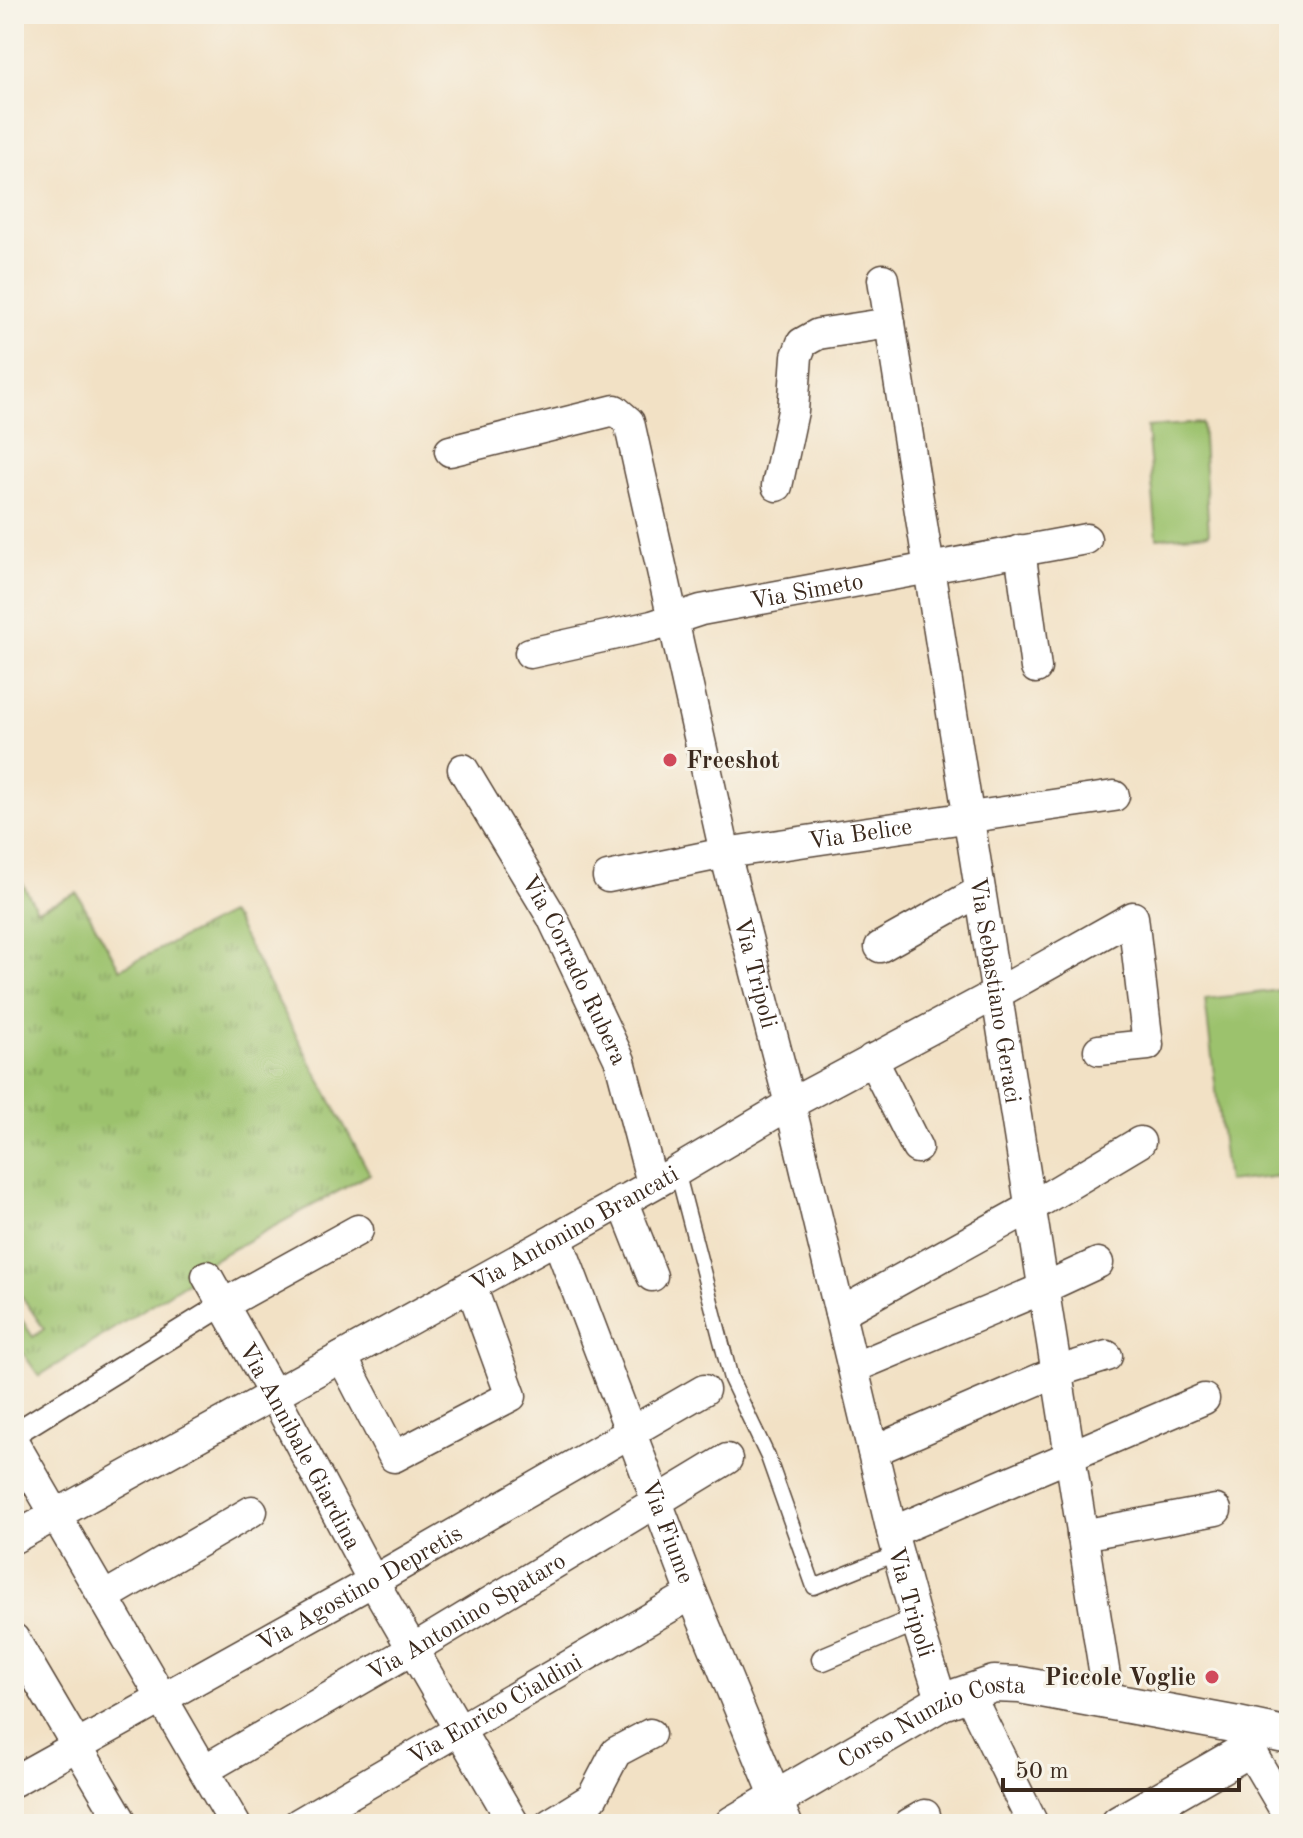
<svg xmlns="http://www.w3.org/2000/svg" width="1303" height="1838" font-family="'Old Standard TT',serif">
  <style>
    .grass { fill: url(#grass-tufts); stroke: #6c7646; stroke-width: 2 }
    .garden { fill: #9cc26d; stroke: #6c7646; stroke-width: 2 }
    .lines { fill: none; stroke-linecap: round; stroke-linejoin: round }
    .service-casing { stroke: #564537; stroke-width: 17 }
    .pedestrian-casing { stroke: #564537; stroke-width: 25 }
    .minor-casing { stroke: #564537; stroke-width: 33 }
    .tertiary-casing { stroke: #564537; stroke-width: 39 }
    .service { stroke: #fff; stroke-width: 14 }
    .pedestrian { stroke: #fff; stroke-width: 22 }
    .minor { stroke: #fff; stroke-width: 30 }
    .tertiary { stroke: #fff; stroke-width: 36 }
    .poi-dot { fill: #d1495b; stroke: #f7f3e8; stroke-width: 3 }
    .labels { text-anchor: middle; stroke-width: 6; stroke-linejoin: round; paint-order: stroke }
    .street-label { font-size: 24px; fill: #3b2a1e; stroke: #f7f3e8 }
    .poi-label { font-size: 24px; font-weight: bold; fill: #3b2a1e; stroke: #f7f3e8; text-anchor: start }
  </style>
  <defs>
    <pattern id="grass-tufts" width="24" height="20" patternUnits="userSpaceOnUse" patternTransform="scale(2)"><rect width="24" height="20" fill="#9cc26d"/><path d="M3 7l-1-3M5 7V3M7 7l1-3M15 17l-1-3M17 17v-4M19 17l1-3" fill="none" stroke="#809e59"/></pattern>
  </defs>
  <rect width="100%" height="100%" fill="#f7f3e8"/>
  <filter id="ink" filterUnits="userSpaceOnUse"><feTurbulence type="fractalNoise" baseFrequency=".0125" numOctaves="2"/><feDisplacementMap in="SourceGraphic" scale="16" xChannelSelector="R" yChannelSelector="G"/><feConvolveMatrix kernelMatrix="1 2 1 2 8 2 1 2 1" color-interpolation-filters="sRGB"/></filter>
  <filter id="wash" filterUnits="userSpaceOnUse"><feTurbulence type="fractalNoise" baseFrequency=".006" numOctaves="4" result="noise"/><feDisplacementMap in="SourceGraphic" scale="32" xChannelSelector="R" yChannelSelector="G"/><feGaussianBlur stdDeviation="1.8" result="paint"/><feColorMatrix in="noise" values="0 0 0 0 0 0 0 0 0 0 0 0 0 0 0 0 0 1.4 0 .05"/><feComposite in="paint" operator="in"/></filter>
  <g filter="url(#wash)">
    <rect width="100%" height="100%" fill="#f2e1c5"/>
    <path class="grass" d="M14,868L37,910L77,893L120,969L229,914L235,920L370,1174L187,1274L190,1280L39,1376L20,1349L14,1352V1320L20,1317L33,1337L44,1329L14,1285Z"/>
    <path class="garden" d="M1202,423L1209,534L1157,538L1147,427Z
      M1289,989V1175L1227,1182L1205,999Z"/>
  </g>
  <g filter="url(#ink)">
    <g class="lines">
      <defs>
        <path id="service" d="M677,1171L731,1379L768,1457L814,1587L898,1553"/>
        <path id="pedestrian" d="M14,1434L224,1304
          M823,1659L916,1620"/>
        <g id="minor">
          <path id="s1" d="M883,279L1109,1701"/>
          <path id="s2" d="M450,451L615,410L629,422L725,853L790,1104L892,1532L916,1620L942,1702"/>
          <path d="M777,486L793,411L797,356L802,343L818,334L890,323"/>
          <path d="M1020,550L1036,668"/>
          <path id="s3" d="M530,653L652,626L701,610L1086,539"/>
          <path id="s4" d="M463,769L552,917L620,1061L652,1183"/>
          <path id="s5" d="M608,877L725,853L1114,796"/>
          <path d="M880,947L980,891"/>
          <path d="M872,1059L917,1148"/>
          <path d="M622,1200L652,1276"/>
          <path id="s6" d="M557,1238L692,1594L787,1824"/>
          <path id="s7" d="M207,1276L274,1395L373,1581L514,1824"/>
          <path d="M224,1304L358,1230"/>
          <path d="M840,1313L1031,1207L1140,1142"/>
          <path d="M342,1357L394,1457L511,1396L471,1286"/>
          <path d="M853,1368L1044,1288L1098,1263"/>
          <path d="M14,1443L235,1824"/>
          <path d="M873,1451L1056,1372L1107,1356"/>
          <path d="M892,1532L1204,1399"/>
          <path d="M1082,1535L1216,1510"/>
          <path id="s8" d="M14,1538L557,1238L677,1171L790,1104L996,994L1133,917L1148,1045L1099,1050"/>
          <path d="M104,1597L252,1511"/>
          <path d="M14,1639L123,1824"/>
          <path d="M968,1692L1033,1824"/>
          <path d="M1249,1749L1289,1817"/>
          <path id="s9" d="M204,1770L413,1649L727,1459"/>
          <path id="s10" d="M14,1781L373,1581L704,1390"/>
          <path id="s11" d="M298,1824L692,1594"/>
          <path d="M550,1824L592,1798L616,1752L650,1734"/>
          <path d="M909,1824L925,1815"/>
        </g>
        <g id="tertiary">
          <path id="s12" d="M733,1824L942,1702L994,1684L1020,1685L1238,1725L1289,1736"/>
          <path d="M1119,1824L1249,1749L1255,1730"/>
        </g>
      </defs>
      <use href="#service" class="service-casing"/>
      <use href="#pedestrian" class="pedestrian-casing"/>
      <use href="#minor" class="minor-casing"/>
      <use href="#tertiary" class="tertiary-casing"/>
      <use href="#service" class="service"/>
      <use href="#pedestrian" class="pedestrian"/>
      <use href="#minor" class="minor"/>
      <use href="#tertiary" class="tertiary"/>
    </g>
  </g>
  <g class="poi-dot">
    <circle cx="670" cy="760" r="8"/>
    <circle cx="1212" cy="1677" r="8"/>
  </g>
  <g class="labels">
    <g class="street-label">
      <text dy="8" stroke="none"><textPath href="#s3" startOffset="284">Via Simeto</textPath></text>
      <text dy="8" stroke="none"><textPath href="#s5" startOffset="256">Via Belice</textPath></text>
      <text dy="8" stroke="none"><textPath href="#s4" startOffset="230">Via Corrado Rubera</textPath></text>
      <text dy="8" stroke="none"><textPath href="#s2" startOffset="754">Via Tripoli</textPath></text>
      <text dy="8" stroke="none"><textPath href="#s1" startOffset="720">Via Sebastiano Geraci</textPath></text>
      <text dy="8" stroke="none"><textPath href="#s8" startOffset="640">Via Antonino Brancati</textPath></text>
      <text dy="8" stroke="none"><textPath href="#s7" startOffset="194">Via Annibale Giardina</textPath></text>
      <text dy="8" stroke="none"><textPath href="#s6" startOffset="314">Via Fiume</textPath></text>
      <text dy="8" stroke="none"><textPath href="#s10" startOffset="396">Via Agostino Depretis</textPath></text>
      <text dy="8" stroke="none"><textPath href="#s2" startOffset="1402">Via Tripoli</textPath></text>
      <text dy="8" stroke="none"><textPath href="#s9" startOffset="304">Via Antonino Spataro</textPath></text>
      <text dy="8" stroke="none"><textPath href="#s11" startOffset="228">Via Enrico Cialdini</textPath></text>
      <text dy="8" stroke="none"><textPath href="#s12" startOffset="226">Corso Nunzio Costa</textPath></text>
    </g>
    <g class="poi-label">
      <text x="686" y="768">Freeshot</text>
      <text x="1196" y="1685" text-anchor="end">Piccole Voglie</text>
    </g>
  </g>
  <rect width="1303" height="1838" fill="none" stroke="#f7f3e8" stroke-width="48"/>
  <path d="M1003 1778v12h236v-12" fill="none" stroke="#3b2a1e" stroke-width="4"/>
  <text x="1015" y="1778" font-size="24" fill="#3b2a1e" stroke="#f7f3e8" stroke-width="6" paint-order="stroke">50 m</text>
</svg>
